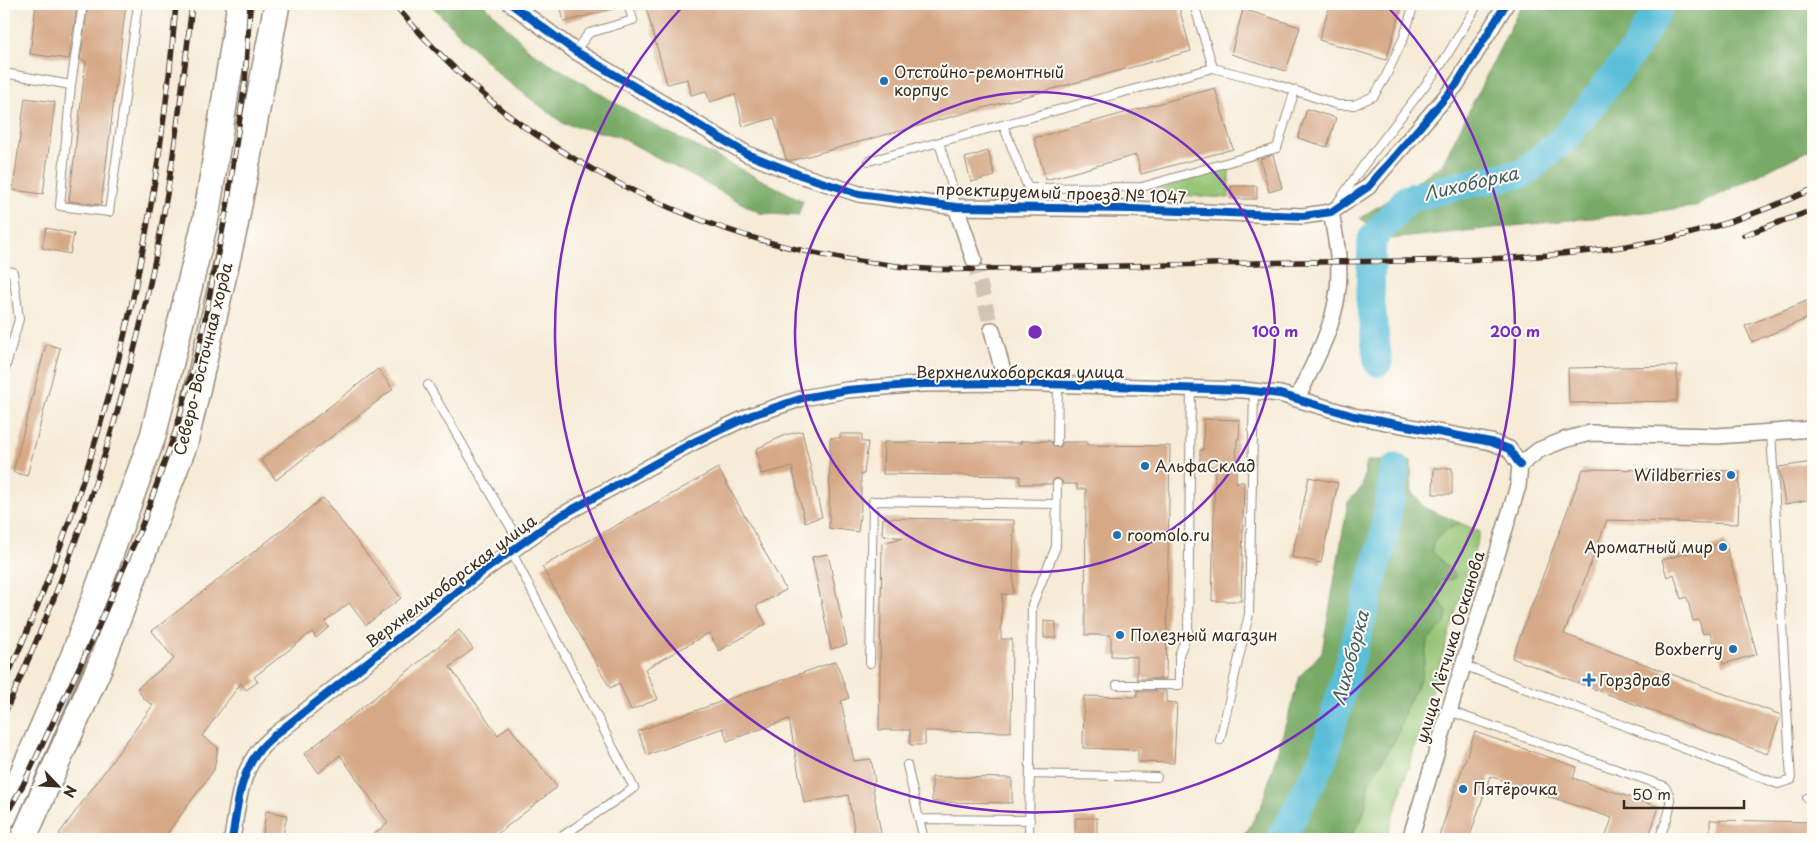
<svg xmlns="http://www.w3.org/2000/svg" width="1817" height="843" font-family="'Playpen Sans',sans-serif">
  <style>
    .green { fill: #95c574; stroke: #687849 }
    .forest { fill: #78aa66; stroke: #5a6a42 }
    .lines { fill: none; stroke-linecap: round; stroke-linejoin: round }
    .river { stroke: #5abed9; stroke-width: 29 }
    .building { fill: #d6a886 }
    .minor-tunnel { stroke: #d1c4b2; stroke-width: 15; stroke-dasharray: 15 8; stroke-linecap: butt }
    .service-casing { stroke: #988a7a; stroke-width: 10 }
    .minor-casing { stroke: #988a7a; stroke-width: 18 }
    .primary-casing { stroke: #988a7a; stroke-width: 28 }
    .service { stroke: #fff; stroke-width: 8 }
    .minor { stroke: #fff; stroke-width: 15 }
    .primary { stroke: #fff; stroke-width: 25 }
    .rail-casing { stroke: #3b2a1e; stroke-width: 5.5 }
    .rail { stroke: #fdfcf7; stroke-width: 4; stroke-dasharray: 11; stroke-linecap: butt }
    .cycleway-casing { stroke: #fdfcf7; stroke-width: 11 }
    .cycleway { stroke: #0057b8; stroke-width: 8 }
    .ring { fill: none; stroke: #7b2cbf; stroke-width: 2.5 }
    .poi-dot { fill: #1f6fb2; stroke: #fdfcf7; stroke-width: 2 }
    .labels { text-anchor: middle; stroke-width: 4; stroke-linejoin: round; paint-order: stroke }
    .poi-label { font-size: 16px; fill: #3b2a1e; stroke: #fdfcf7; text-anchor: start }
    .street-label { font-size: 16px; fill: #3b2a1e; stroke: #fdfcf7 }
    .water-label { font-size: 18px; font-style: italic; fill: #465e5f; stroke: #fdfcf7 }
    .centre { fill: #7b2cbf; stroke: #fdfcf7; stroke-width: 2.5 }
    .ring-label { font-size: 15px; text-anchor: middle; font-weight: bold; fill: #7b2cbf; stroke: #fdfcf7; stroke-width: 4; stroke-linejoin: round; paint-order: stroke }
  </style>
  <rect width="100%" height="100%" fill="#fdfcf7"/>
  <filter id="ink" filterUnits="userSpaceOnUse"><feTurbulence type="fractalNoise" baseFrequency=".02" numOctaves="2"/><feDisplacementMap in="SourceGraphic" scale="10" xChannelSelector="R" yChannelSelector="G"/><feConvolveMatrix kernelMatrix="1 2 1 2 8 2 1 2 1" color-interpolation-filters="sRGB"/></filter>
  <filter id="wash" filterUnits="userSpaceOnUse"><feTurbulence type="fractalNoise" baseFrequency=".0096" numOctaves="4" result="noise"/><feDisplacementMap in="SourceGraphic" scale="20" xChannelSelector="R" yChannelSelector="G"/><feGaussianBlur stdDeviation="1.12" result="paint"/><feColorMatrix in="noise" values="0 0 0 0 0 0 0 0 0 0 0 0 0 0 0 0 0 1.4 0 .05"/><feComposite in="paint" operator="in"/></filter>
  <g filter="url(#wash)">
    <rect width="100%" height="100%" fill="#f6ebd7"/>
    <path class="green" d="M1229,166V198L1149,193Z
      M1460,523L1480,532L1388,834L1385,839H1348L1361,821L1366,803L1368,784L1398,734L1406,707L1422,676L1427,641L1445,623L1447,611L1435,596L1441,580L1453,579L1455,575L1431,551C1434,535 1446,530 1460,523Z"/>
    <path class="forest" d="M430,4H484L530,51L642,119L803,201L798,216L760,213L618,136L564,124L502,77Z
      M1522,4H1813V148L1694,207L1390,239L1360,218L1442,165Z
      M1367,461H1411L1412,493L1425,508L1460,523C1446,530 1434,535 1431,550L1455,575L1453,579L1441,580L1435,596L1447,611L1445,623L1427,641L1422,676L1406,707L1398,734L1368,784L1366,803L1361,821L1348,839H1239L1249,828L1262,804L1300,676L1322,652L1348,502L1362,487Z"/>
    <g class="lines">
      <path class="river" d="M1378,362L1370,299L1372,239L1407,199L1461,185L1524,173L1566,137L1634,50L1661,4
        M1281,839L1323,759L1383,540L1395,468"/>
    </g>
    <g id="blocks">
      <path class="building" d="M36,4H77L69,59L30,54Z
        M88,4H126L101,205L69,201L86,61L80,60Z
        M560,4H615L616,8L564,22Z
        M645,4H1178L1191,51L790,161L786,159L774,118L743,127L735,94L710,102L706,91L691,95L688,79L667,84Z
        M1330,4H1403L1386,60L1319,40Z
        M1243,9L1300,27L1286,71L1231,54Z
        M1215,88L1233,149L1141,174L1136,155L1046,180L1034,138Z
        M25,98L55,102L43,194L13,190Z
        M1307,109L1336,118L1327,147L1298,138Z
        M988,151L995,176L971,182L965,158Z
        M1273,155L1282,188L1269,192L1260,159Z
        M1231,186H1257V199H1231Z
        M46,228L74,234L70,254L42,248Z
        M1809,300L1813,309V316L1752,342L1745,326Z
        M46,344L60,348L27,476L13,472Z
        M1677,366V401L1569,403L1568,368Z
        M378,369L393,389L276,480L261,460Z
        M1204,419L1240,420L1239,439H1237L1236,482H1244L1241,601H1212L1215,466L1200,465V450H1203Z
        M802,431L822,517L805,522L792,467L761,474L756,449L785,435Z
        M840,434H862V442H868L864,474H861V508L858,532L829,528L830,438H840Z
        M1021,441H1051L1052,445L1056,448L1060,447L1063,442H1087V445L1170,446L1166,679H1137V657L1111,656V635H1085L1086,489H1077V484H1063L1062,481L1058,478L1054,479L1051,484H1020V476L883,474L884,442L1021,443Z
        M1813,462V499L1785,504L1779,467Z
        M718,468L786,590L756,606L766,624L719,651L709,633L645,669L658,699L631,710L619,683L610,688L542,567Z
        M1434,468H1452V494H1433Z
        M1583,469L1740,471L1738,524L1607,520L1564,634L1781,715L1767,754L1512,658Z
        M1309,477L1338,483L1321,563L1292,557Z
        M323,498L401,598L366,625L349,603L325,622L329,627L316,638L312,632L254,677L258,682L246,690L241,683L202,736L218,747L214,770L163,839H66L59,834L153,705L144,699L137,688L174,659L152,631Z
        M883,518L1014,520L1013,594H1002L1001,639H1012L1011,732L925,731V745H910V730H879L882,543L903,538L882,535Z
        M1725,542L1757,654L1723,664L1718,645L1714,646L1710,632L1703,634L1699,620L1693,621L1687,597L1681,599L1674,574L1667,577L1662,560Z
        M828,554L847,645L831,649L812,557Z
        M1044,621L1056,622V638H1044Z
        M459,630L473,649L450,667L498,735L509,726L557,787L491,839H368L388,823L340,755L319,773L304,754Z
        M836,661L849,698L841,701L854,761L871,759L875,782L872,783L882,839H856L848,795L804,803L789,719L727,741L723,728L647,755L638,731Z
        M1137,691H1166V702L1177,703L1174,763L1138,762V750L1083,748L1084,696L1137,697Z
        M1475,732L1577,767L1573,778L1659,807L1648,839H1605L1612,818L1490,776L1469,839H1438Z
        M932,777L1012,778V803L932,802Z
        M266,811L287,815L282,839H262Z
        M1075,818H1097V839H1075Z
        M1710,820L1813,822V839H1710Z"/>
    </g>
  </g>
  <g filter="url(#ink)">
    <use href="#blocks" fill-opacity="0" stroke="#988a7a" stroke-width="1"/>
    <g class="lines">
      <path class="minor-tunnel" d="M974,260L992,330"/>
      <defs>
        <path id="service" d="M1194,4L1213,68
          M575,51L589,33L633,20L628,4
          M4,73L71,85L60,206L109,212L138,4
          M71,85L83,4
          M1003,125L1028,188L1142,187L1277,148L1295,90
          M939,142L952,186L956,207
          M869,161L1213,68L1272,83L1338,105H1354L1374,96L1385,78L1404,37L1414,4
          M1338,202L1363,166L1443,62L1478,4
          M4,270L13,272L19,319L4,373
          M428,385L521,545
          M1057,442L1058,384
          M511,551L634,788L558,839
          M870,663L873,501L1056,504
          M1463,665L1778,784L1791,780L1771,432
          M1117,685H1179V655L1188,632L1191,388
          M1449,711L1664,786C1678,802 1665,822 1659,839
          M1220,740L1249,614L1254,391
          M907,765L919,819L1030,820
          M1030,774L1157,777
          M1807,798H1813
          M919,819L924,839
          M1029,839L1032,605L1056,547L1057,484"/>
        <path id="minor" d="M511,4L575,51L747,154L800,175L859,194L956,207L1131,209L1303,216L1331,212L1368,187L1456,85L1506,4
          M956,207L974,260
          M992,330L1006,383
          M1297,399C1312,366 1332,332 1337,296C1342,268 1336,239 1331,212
          M1520,465L1539,450L1564,440L1590,433L1717,436L1813,429
          M232,839C237,810 239,776 258,752C262,746 269,740 275,735L478,575L557,518L694,442L752,415L803,398L847,390L922,384L1006,383L1244,390L1280,394L1354,416L1491,442L1509,449L1520,465
          M1410,839L1518,486L1520,465"/>
        <path id="primary" d="M4,816L74,655L153,436L206,218L240,4
          M23,839L100,666L185,443L235,226L277,4"/>
      </defs>
      <use href="#service" class="service-casing"/>
      <use href="#minor" class="minor-casing"/>
      <use href="#primary" class="primary-casing"/>
      <use href="#service" class="service"/>
      <use href="#minor" class="minor"/>
      <use href="#primary" class="primary"/>
      <defs>
        <path id="rail" d="M394,4C427,43 464,79 504,112C526,129 550,144 573,158C665,213 768,250 874,263C891,265 909,268 927,269C948,270 969,269 991,269C1094,267 1197,264 1300,262C1417,261 1535,263 1651,242C1706,232 1762,212 1813,189
          M1744,235L1813,210
          M4,684C50,583 90,469 118,361C148,244 166,124 176,4
          M4,715C25,668 46,620 64,572C103,468 135,359 157,250C173,169 183,86 192,4
          M4,819L23,785L97,630L143,523L177,427L201,339L227,207L245,82L250,4"/>
      </defs>
      <use href="#rail" class="rail-casing"/>
      <use href="#rail" class="rail"/>
      <defs>
        <path id="cycleway" d="M511,4L575,51L747,154L800,175L859,194L956,207L1131,209L1303,216L1331,212L1368,187L1456,85L1506,4
          M232,839C237,810 239,776 258,752C262,746 269,740 275,735L478,575L557,518L694,442L752,415L803,398L847,390L922,384L1006,383L1244,390L1280,394L1354,416L1491,442L1509,449L1520,465"/>
      </defs>
      <use href="#cycleway" class="cycleway-casing"/>
      <use href="#cycleway" class="cycleway"/>
    </g>
  </g>
  <g class="ring">
    <circle cx="1035" cy="332" r="240"/>
    <path d="M1386 5A480 480 0 1 1 684 5"/>
  </g>
  <g class="poi-dot">
    <circle cx="884" cy="81" r="5"/>
    <circle cx="1145" cy="466" r="5"/>
    <circle cx="1731" cy="475" r="5"/>
    <circle cx="1117" cy="535" r="5"/>
    <circle cx="1723" cy="547" r="5"/>
    <circle cx="1120" cy="635" r="5"/>
    <circle cx="1733" cy="649" r="5"/>
    <path d="M1586.5 672.5h5v5h5v5h-5v5h-5v-5h-5v-5h5z"/>
    <circle cx="1463" cy="789" r="5"/>
  </g>
  <g class="labels">
    <g class="poi-label">
      <text x="894" y="78">Отстойно-ремонтный<tspan x="894" dy="18">корпус</tspan></text>
      <text x="1155" y="472">АльфаСклад</text>
      <text x="1721" y="481" text-anchor="end">Wildberries</text>
      <text x="1127" y="541">roomolo.ru</text>
      <text x="1713" y="553" text-anchor="end">Ароматный мир</text>
      <text x="1130" y="641">Полезный магазин</text>
      <text x="1723" y="655" text-anchor="end">Boxberry</text>
      <text x="1599" y="686">Горздрав</text>
      <text x="1473" y="795">Пятёрочка</text>
    </g>
    <g class="street-label">
      <text transform="translate(1061 193) rotate(2)" y="6">проектируемый проезд № 1047</text>
      <text transform="translate(203 359) rotate(-76)" y="6">Северо-Восточная хорда</text>
      <text x="1020" y="378">Верхнелихоборская улица</text>
      <text transform="translate(451 581) rotate(-37)" y="6">Верхнелихоборская улица</text>
      <text transform="translate(1450 647) rotate(-73)" y="6">улица Лётчика Осканова</text>
    </g>
    <g class="water-label">
      <text transform="translate(1471 184) rotate(-13)" y="6">Лихоборка</text>
      <text transform="translate(1351 658) rotate(-75)" y="6">Лихоборка</text>
    </g>
  </g>
  <circle cx="1035" cy="332" r="8" class="centre"/>
  <g class="ring-label">
    <text x="1275" y="337">100 m</text>
    <text x="1515" y="337">200 m</text>
  </g>
  <rect width="1817" height="843" fill="none" stroke="#fdfcf7" stroke-width="20"/>
  <g transform="translate(58 786) rotate(115)" stroke="#fdfcf7" stroke-width="4" paint-order="stroke">
  <path d="M0-4L9 19L0 12L-9 19Z" fill="#3b2a1e"/>
  <text y="-8" font-size="14" font-weight="bold" text-anchor="middle" fill="#3b2a1e">N</text>
  </g>
  <path d="M1624 800v8h120v-8" fill="none" stroke="#3b2a1e" stroke-width="2.5"/>
  <text x="1632" y="800" font-size="15" fill="#3b2a1e" stroke="#fdfcf7" stroke-width="4" paint-order="stroke">50 m</text>
</svg>
